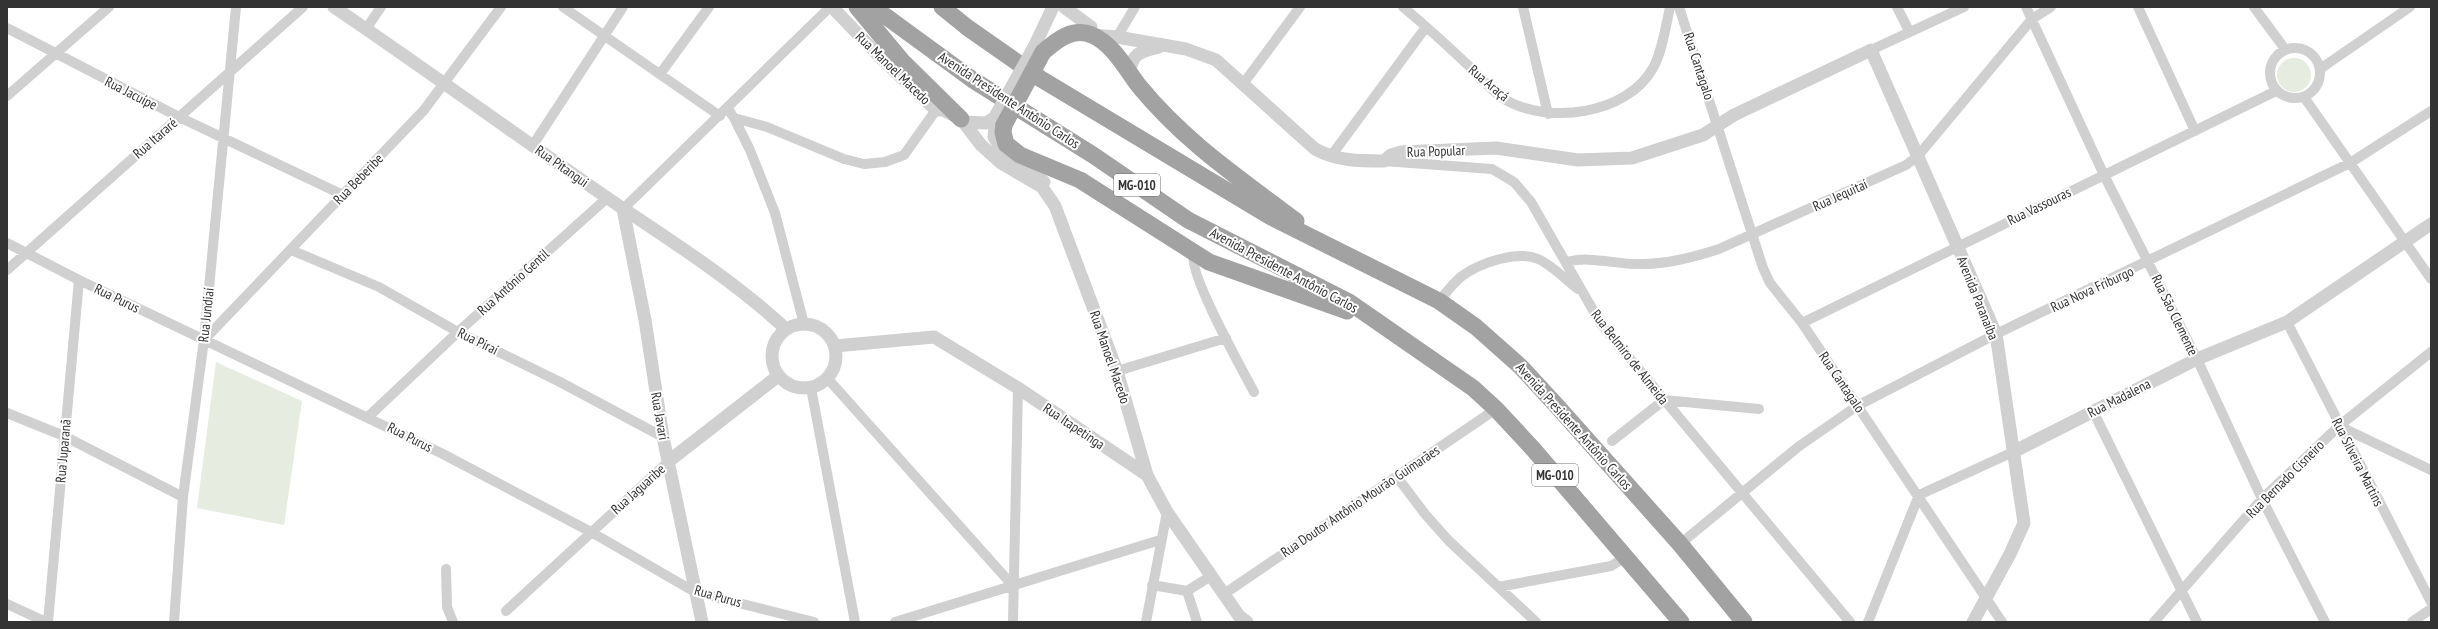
<svg xmlns="http://www.w3.org/2000/svg" width="2438" height="629" font-family="'PT Sans Narrow',sans-serif">
  <style>
    .green { fill: #e6ecdf }
    .lines { fill: none; stroke-linecap: round; stroke-linejoin: round }
    .minor { stroke: #d0d0d0; stroke-width: 10 }
    .tertiary { stroke: #d0d0d0; stroke-width: 13 }
    .trunk { stroke: #a2a2a2; stroke-width: 17 }
    .tertiary-bridge { stroke: #d0d0d0; stroke-width: 13 }
    .trunk-bridge { stroke: #a2a2a2; stroke-width: 17 }
    .labels { text-anchor: middle; stroke-width: 4; stroke-linejoin: round; paint-order: stroke }
    .shield { fill: #fff; stroke: #707070; stroke-width: 1 }
    .shield-label { font-size: 13px; font-weight: bold; fill: #333 }
    .street-label { font-size: 14px; fill: #333; stroke: #fff }
  </style>
  <rect width="100%" height="100%" fill="#fff"/>
  <path class="green" d="M2277 75a17 17 0 1 1 34 0a17 17 0 1 1-34 0Z
    M216,362L302,401L284,525L197,508Z"/>
  <g class="lines">
    <path class="minor" d="M563,7L720,116
      M1403,7C1427,27 1449,47 1471,68C1481,78 1492,91 1504,99C1547,125 1627,115 1653,68C1662,53 1666,25 1670,7
      M1523,7L1548,114
      M1679,7L1763,268L1770,283L1802,323L2002,622
      M1897,7L1909,31
      M2026,7L2104,175L2197,359L2262,499L2325,622
      M2138,7L2195,131
      M2254,7L2285,49
      M7,28L179,117L343,195
      M366,29L381,7
      M1117,37L1135,7
      M2270 73a25 25 0 1 1 50 0a25 25 0 1 1-50 0Z
      M1871,50L1964,7
      M2320,69L2410,7
      M660,74L709,7
      M1243,84L1300,7
      M7,96L109,7
      M2304,97L2431,279
      M728,109L734,118L767,127L844,159L864,164L885,162L904,155L936,110
      M734,118L750,150L775,213L804,324
      M533,145L623,7
      M1331,156L1426,27
      M1384,161L1492,169L1514,182L1531,202L1601,324L1850,622
      M623,209L830,7
      M7,243L79,280L441,453L591,532L695,592L814,622
      M291,250L379,287L458,332L560,382L663,437
      M1194,253C1186,270 1243,371 1254,392
      M1566,262C1588,256 1611,263 1634,264C1664,265 1691,258 1719,249L1906,165L1917,157L2032,19L2051,7
      M7,270L303,7
      M1439,301C1446,293 1453,283 1462,276C1480,263 1517,250 1538,259C1552,265 1566,280 1578,289
      M2287,322L2431,602
      M1802,323L2276,91
      M204,340L424,110L501,7
      M1117,371L1226,338
      M828,379L1014,587
      M811,388L855,622
      M2093,411L2197,622
      M7,413L64,436L183,497
      M368,417L458,332L607,198
      M2339,426L2431,470
      M1612,441L1664,400L1759,409
      M1397,477L1425,514L1449,541L1536,622
      M1680,544L1798,447L1857,406L1996,334L2350,163L2431,111
      M446,569L447,607L453,622
      M1152,585L1187,591L1211,576
      M1498,587L1611,566L1626,557
      M1187,591L1197,622
      M1224,594L1496,409
      M7,604L46,622
      M506,611L669,461
      M48,622L79,280
      M174,622L183,497L204,340L236,7
      M895,622L1160,540
      M1013,622L1018,388
      M1146,622L1167,512
      M1868,622L1919,495L2013,452
      M2154,622L2262,499L2339,426L2431,352
      M2412,622L2431,609"/>
    <path class="tertiary" d="M334,7C425,69 515,134 606,197C668,239 731,278 786,329
      M832,7L882,59L936,110H943L961,119L981,145L1001,163L1042,187L1055,206L1117,371L1147,475
      M1064,7L1091,27
      M1084,24L1092,35L1117,37L1186,49L1216,60L1315,149C1337,161 1359,161 1384,161L1391,155L1401,152L1496,148L1578,160L1632,158L1703,135L1734,115L1871,50L1996,334L2024,523L2010,554L1973,622
      M1034,47L1053,7
      M1130,73C1131,53 1142,51 1159,47
      M996,115L994,137L999,145L1005,153L1027,166L1044,182
      M965,122L986,123L994,118
      M623,209L645,320L663,437L702,622
      M772 356a32 32 0 1 1 64 0a32 32 0 1 1-64 0Z
      M835,346L934,337L1018,388L1147,475L1167,512L1239,616L1247,622
      M2013,452L2197,359L2287,322L2431,224
      M669,461L778,376"/>
    <path class="trunk" d="M857,7L902,61L961,119
      M873,7L973,80L1093,155L1188,220L1349,302L1473,388L1496,409L1534,450L1681,622
      M942,7L968,28L1041,79L1271,217L1439,301L1476,327L1521,367L1556,405L1680,544L1744,622
      M1043,52C1057,40 1072,27 1092,35C1113,44 1126,69 1139,86C1185,142 1238,177 1296,221
      M1004,125L1003,132L1006,144L1020,155L1080,180L1209,262L1347,311"/>
    <path class="tertiary-bridge" d="M996,115L1034,47"/>
    <path class="trunk-bridge" d="M1004,125L1043,52"/>
  </g>
  <g class="labels">
    <g class="shield">
      <rect x="1114" y="174" width="46" height="22" rx="3"/>
      <rect x="1532" y="464" width="46" height="22" rx="3"/>
    </g>
    <g class="shield-label">
      <text x="1137" y="190">MG-010</text>
      <text x="1555" y="480">MG-010</text>
    </g>
    <g class="street-label">
      <text transform="translate(1699 66) rotate(72)" y="5">Rua Cantagalo</text>
      <text transform="translate(893 68) rotate(44)" y="5">Rua Manoel Macedo</text>
      <text transform="translate(1489 83) rotate(40)" y="5">Rua Araçá</text>
      <text transform="translate(131 93) rotate(27)" y="5">Rua Jacuípe</text>
      <text transform="translate(1009 100) rotate(33)" y="5">Avenida Presidente Antônio Carlos</text>
      <text transform="translate(155 138) rotate(-41)" y="5">Rua Itararé</text>
      <text transform="translate(1436 151) rotate(-2)" y="5">Rua Popular</text>
      <text transform="translate(562 166) rotate(35)" y="5">Rua Pitangui</text>
      <text transform="translate(358 179) rotate(-46)" y="5">Rua Beberibe</text>
      <text transform="translate(1840 195) rotate(-24)" y="5">Rua Jequitaí</text>
      <text transform="translate(2039 206) rotate(-26)" y="5">Rua Vassouras</text>
      <text transform="translate(1284 270) rotate(28)" y="5">Avenida Presidente Antônio Carlos</text>
      <text transform="translate(513 282) rotate(-42)" y="5">Rua Antônio Gentil</text>
      <text transform="translate(2092 289) rotate(-25)" y="5">Rua Nova Friburgo</text>
      <text transform="translate(117 298) rotate(26)" y="5">Rua Purus</text>
      <text transform="translate(1978 298) rotate(68)" y="5">Avenida Paranaíba</text>
      <text transform="translate(206 315) rotate(-84)" y="5">Rua Jundiaí</text>
      <text transform="translate(2175 315) rotate(64)" y="5">Rua São Clemente</text>
      <text transform="translate(478 341) rotate(26)" y="5">Rua Piraí</text>
      <text transform="translate(1110 357) rotate(71)" y="5">Rua Manoel Macedo</text>
      <text transform="translate(1630 357) rotate(52)" y="5">Rua Belmiro de Almeida</text>
      <text transform="translate(1842 382) rotate(56)" y="5">Rua Cantagalo</text>
      <text transform="translate(2119 398) rotate(-27)" y="5">Rua Madalena</text>
      <text transform="translate(660 416) rotate(80)" y="5">Rua Javari</text>
      <text transform="translate(1074 426) rotate(34)" y="5">Rua Itapetinga</text>
      <text transform="translate(1574 426) rotate(48)" y="5">Avenida Presidente Antônio Carlos</text>
      <text transform="translate(410 437) rotate(27)" y="5">Rua Purus</text>
      <text transform="translate(63 451) rotate(-85)" y="5">Rua Juparanã</text>
      <text transform="translate(2358 462) rotate(63)" y="5">Rua Silveira Martins</text>
      <text transform="translate(2285 479) rotate(-45)" y="5">Rua Bernado Cisneiro</text>
      <text transform="translate(638 489) rotate(-42)" y="5">Rua Jaguaribe</text>
      <text transform="translate(1360 501) rotate(-34)" y="5">Rua Doutor Antônio Mourão Guimarães</text>
      <text transform="translate(718 596) rotate(16)" y="5">Rua Purus</text>
    </g>
  </g>
  <rect width="2438" height="629" fill="none" stroke="#333333" stroke-width="16"/>
</svg>
